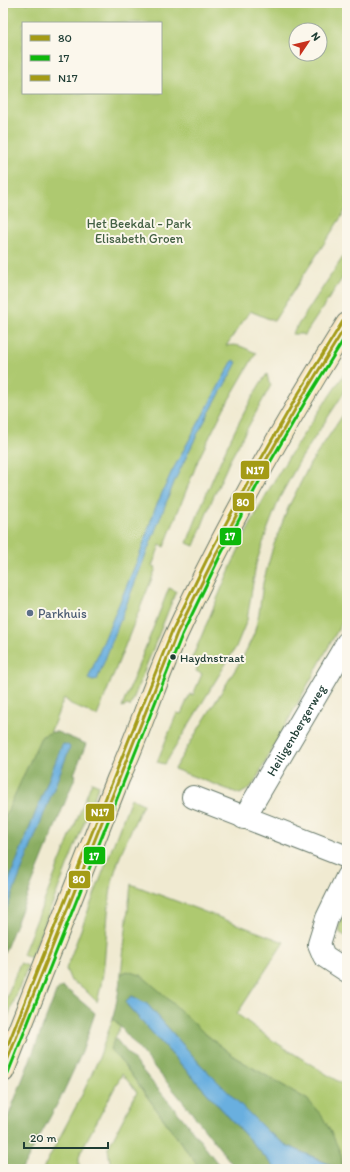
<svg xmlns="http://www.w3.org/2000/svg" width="350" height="1172" font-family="Itim,sans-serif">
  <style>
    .green { fill: #aec96f; stroke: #668352; fill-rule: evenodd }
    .forest { fill: #8aad62; stroke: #54754b }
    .water { fill: #69afdf; stroke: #44768a }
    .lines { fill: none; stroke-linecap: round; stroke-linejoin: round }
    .minor-casing { stroke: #687a6b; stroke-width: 24 }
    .secondary-casing { stroke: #687a6b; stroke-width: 24 }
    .minor { stroke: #fff; stroke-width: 22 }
    .secondary { stroke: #f9e7c3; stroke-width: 22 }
    .bus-1-casing { stroke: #fbf7ec; stroke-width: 6 }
    .bus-2-casing { stroke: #fbf7ec; stroke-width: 6 }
    .bus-3-casing { stroke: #fbf7ec; stroke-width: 6 }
    .bus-1 { stroke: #a49b15; stroke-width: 3 }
    .bus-2 { stroke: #0db80a; stroke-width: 3 }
    .bus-3 { stroke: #a49b15; stroke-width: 3 }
    .service-dot { fill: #5c6f8a; stroke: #fbf7ec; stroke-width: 1.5 }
    .bus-dot { fill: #1f3d34; stroke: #fbf7ec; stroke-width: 1.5 }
    .labels { text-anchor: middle; stroke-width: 4; stroke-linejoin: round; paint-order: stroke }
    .bus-label { font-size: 12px; fill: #1f3d34; stroke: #fbf7ec; text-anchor: start }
    .park-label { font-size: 13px; fill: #436043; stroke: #fbf7ec }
    .service-label { font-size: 13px; fill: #4e5e75; stroke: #fbf7ec; text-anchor: start }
    .street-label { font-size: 13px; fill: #1f3d34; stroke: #fbf7ec }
    .line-badge { stroke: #fbf7ec; stroke-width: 1.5 }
    .badge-label { font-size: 11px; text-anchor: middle; font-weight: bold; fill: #fff }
  </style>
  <rect width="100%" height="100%" fill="#fbf7ec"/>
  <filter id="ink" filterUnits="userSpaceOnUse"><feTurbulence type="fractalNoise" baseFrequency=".025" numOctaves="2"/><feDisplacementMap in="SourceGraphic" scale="8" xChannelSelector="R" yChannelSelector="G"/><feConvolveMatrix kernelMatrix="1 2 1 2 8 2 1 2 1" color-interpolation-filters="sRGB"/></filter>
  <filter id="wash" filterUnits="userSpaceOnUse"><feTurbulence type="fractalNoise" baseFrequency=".012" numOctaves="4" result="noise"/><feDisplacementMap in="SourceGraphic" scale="16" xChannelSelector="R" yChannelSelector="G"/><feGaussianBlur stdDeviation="0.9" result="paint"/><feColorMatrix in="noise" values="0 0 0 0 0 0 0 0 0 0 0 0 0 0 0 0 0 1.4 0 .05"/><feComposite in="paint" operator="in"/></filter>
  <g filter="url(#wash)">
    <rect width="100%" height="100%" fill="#f0ead1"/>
    <path class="green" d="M3,3H347V208L274,321L250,311L226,346C238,343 244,348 256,353L224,408L199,458L164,547L160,545L152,566L156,568L97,716L72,705L64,698L3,851ZM23,23H161V93H23ZM296,30H320V54H296Z
      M347,251V271L304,336L302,334H292Z
      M347,370V388L300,460L280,497L268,528L256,564L247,620L236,647L165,764L157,762L177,713L181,714L190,694L193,695L202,674L196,671L199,662L192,658C214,608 233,557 259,508C284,460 317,415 347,370Z
      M267,374L269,383L271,385L230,460L212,500L194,546L187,543C204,498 222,454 245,411C252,399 258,385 267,374Z
      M347,409V613L254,783L250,788L240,794L174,769L243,657L254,634L259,613L263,583L273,547L288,508L310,464Z
      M169,588L176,591L130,707L128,705L122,707Z
      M92,782L99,785L31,958L23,954Z
      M131,798L143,804C130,833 114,863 110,895C105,931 107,968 97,1002L82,987L71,981L66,969Z
      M131,884L284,942L237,1014L272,1040L347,1087V1169H343L341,1154L308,1100L236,1058L203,1032L163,994L127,971L121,974Z
      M347,903V937L340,933L339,925Z
      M20,963L28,966L3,1029V1007Z
      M113,1018L120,1027L110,1049L124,1065L200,1169H111L108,1148L137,1092L122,1074L81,1151L79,1157V1169H43L82,1095L99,1058Z"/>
    <path class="forest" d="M52,732H57L86,744L74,774L76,775L3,956V821L40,739L42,736Z
      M127,971L141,975L163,994L203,1032L236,1058L308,1100L322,1116L332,1134L341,1154L343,1169H340L286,1145L268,1132L200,1064L147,1004L132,996L126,1001L127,1005L276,1169H236L181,1099L113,1018L118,995L121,974Z
      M62,987L70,992L95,1013L82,1052L62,1095L22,1169H3V1130L57,990Z
      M115,1038L184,1120L222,1169H200L124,1065L110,1049Z"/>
    <path class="water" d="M233,360L237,362L233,370L197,435L175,480L97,680L93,681L88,679L141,551L154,511L171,473Z
      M64,744L68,745L70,747L69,750L3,918V896L62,745Z
      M132,996L147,1004L200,1064L268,1132L286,1145L340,1169H276L127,1005L126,1001Z"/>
  </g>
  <g filter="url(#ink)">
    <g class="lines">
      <defs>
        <g id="minor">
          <path d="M193,797L347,857"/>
          <path id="s1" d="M244,818L347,643"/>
          <path d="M347,877L327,918L319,944L324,956L347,971"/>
        </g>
        <path id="secondary" d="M3,1071L118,779C140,731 155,681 177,633C226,526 285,423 347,324"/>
      </defs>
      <use href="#minor" class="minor-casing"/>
      <use href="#secondary" class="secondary-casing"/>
      <use href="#minor" class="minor"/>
      <use href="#secondary" class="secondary"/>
      <defs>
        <path id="bus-1" d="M3,1071L177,633L216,554L257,476L301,399L347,324"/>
        <path id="bus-2" d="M8,1073L182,635L220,556L261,478L305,402L347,334"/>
        <path id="bus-3" d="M3,1057L172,631L211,551L253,473L297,396L343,321"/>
      </defs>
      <use href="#bus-1" class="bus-1-casing"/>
      <use href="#bus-2" class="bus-2-casing"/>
      <use href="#bus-3" class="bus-3-casing"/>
      <use href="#bus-1" class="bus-1"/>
      <use href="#bus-2" class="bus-2"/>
      <use href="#bus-3" class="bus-3"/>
    </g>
  </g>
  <circle class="service-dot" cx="30" cy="613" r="4"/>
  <circle class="bus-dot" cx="173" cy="657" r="3.5"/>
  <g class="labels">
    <g class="bus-label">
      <text x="180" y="662">Haydnstraat</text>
    </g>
    <g class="park-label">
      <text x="139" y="228">Het Beekdal - Park<tspan x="139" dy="15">Elisabeth Groen</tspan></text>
    </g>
    <g class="service-label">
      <text x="38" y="618">Parkhuis</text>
    </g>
    <g class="street-label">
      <text dy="5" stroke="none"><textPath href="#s1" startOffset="102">Heiligenbergerweg</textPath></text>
    </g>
  </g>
  <g class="line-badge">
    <rect x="240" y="460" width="30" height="20" rx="4" fill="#a49b15"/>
    <rect x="232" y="492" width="23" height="20" rx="4" fill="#a49b15"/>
    <rect x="219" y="527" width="23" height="19" rx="4" fill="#0db80a"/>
    <rect x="85" y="803" width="30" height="19" rx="4" fill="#a49b15"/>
    <rect x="83" y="846" width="23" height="19" rx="4" fill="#0db80a"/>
    <rect x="68" y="870" width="23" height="19" rx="4" fill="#a49b15"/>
  </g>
  <g class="badge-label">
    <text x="255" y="474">N17</text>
    <text x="243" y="506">80</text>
    <text x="230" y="540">17</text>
    <text x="100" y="816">N17</text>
    <text x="94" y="860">17</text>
    <text x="79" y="883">80</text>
  </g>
  <rect width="350" height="1172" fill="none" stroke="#fbf7ec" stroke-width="16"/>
  <rect x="22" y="22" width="140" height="72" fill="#fbf7ec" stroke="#a3ada2"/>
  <rect x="30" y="35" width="20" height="6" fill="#a49b15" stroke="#a3ada2"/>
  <text x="58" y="42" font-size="12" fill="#1f3d34">80</text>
  <rect x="30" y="55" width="20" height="6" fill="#0db80a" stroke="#a3ada2"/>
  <text x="58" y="62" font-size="12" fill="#1f3d34">17</text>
  <rect x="30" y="75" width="20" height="6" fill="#a49b15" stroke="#a3ada2"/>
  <text x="58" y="82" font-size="12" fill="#1f3d34">N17</text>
  <g transform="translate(308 42) rotate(55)"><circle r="19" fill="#fbf7ec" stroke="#a3ada2"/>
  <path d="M0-3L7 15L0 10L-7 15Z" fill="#c8321e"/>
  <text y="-6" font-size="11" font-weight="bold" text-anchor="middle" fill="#1f3d34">N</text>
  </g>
  <path d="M24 1142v6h84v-6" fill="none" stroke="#1f3d34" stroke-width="2"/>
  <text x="30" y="1142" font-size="12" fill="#1f3d34" stroke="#fbf7ec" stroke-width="3" paint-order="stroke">20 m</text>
</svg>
